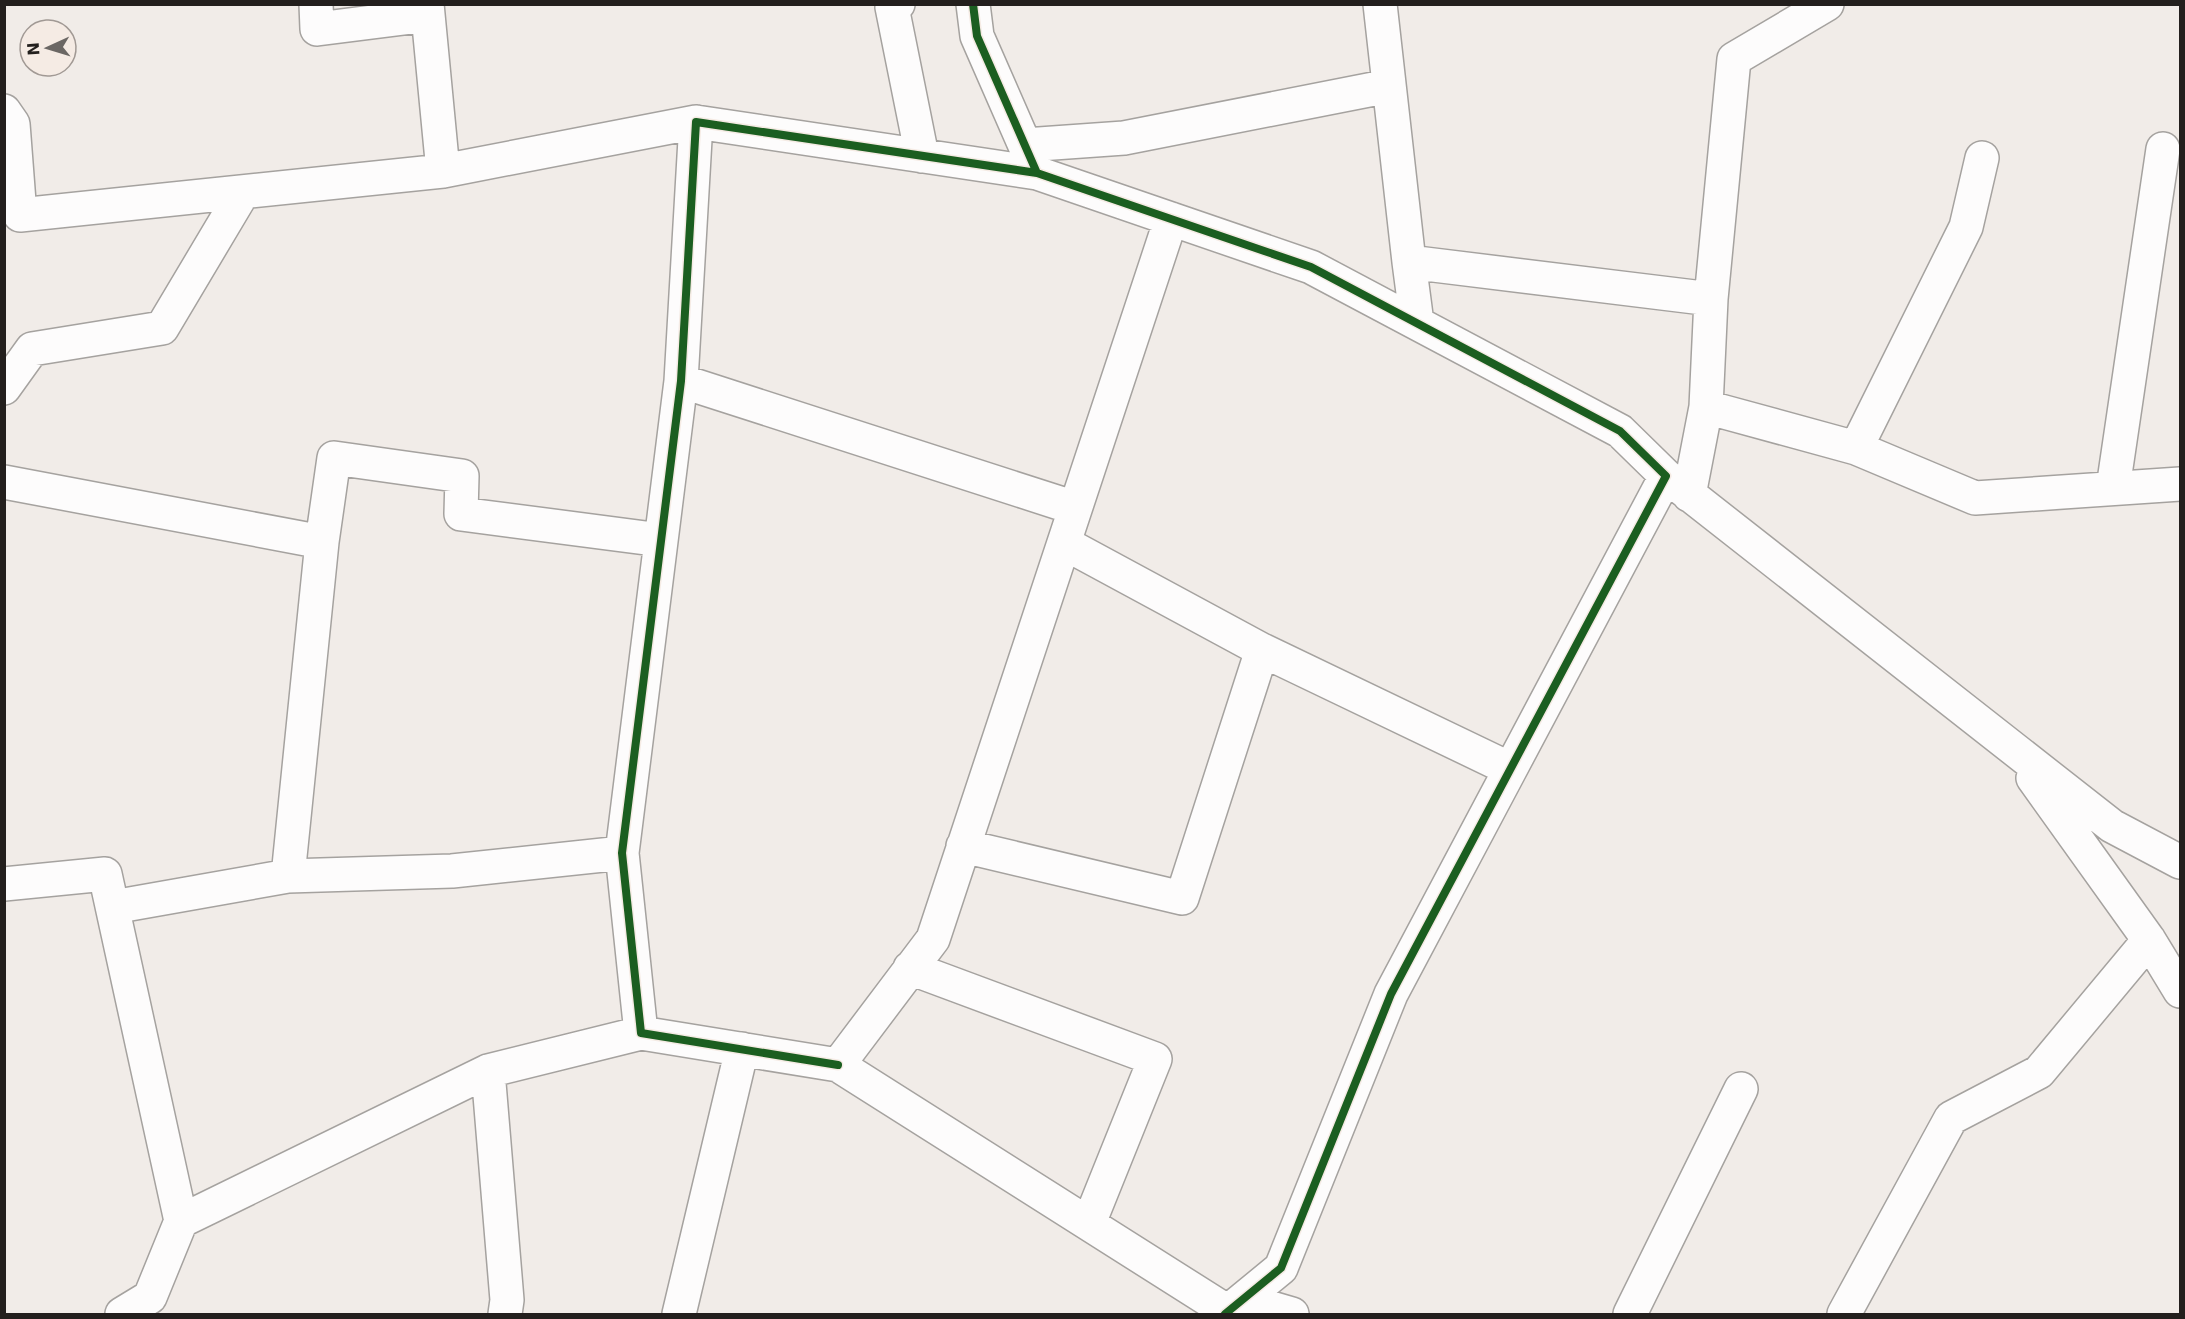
<svg xmlns="http://www.w3.org/2000/svg" width="2185" height="1319" font-family="'DejaVu Sans',sans-serif">
  <style>
    .lines { fill: none; stroke-linecap: round; stroke-linejoin: round }
    .street-casing { stroke: #a5a29f; stroke-width: 36 }
    .street { stroke: #fdfcfc; stroke-width: 33 }
    .cycleway-casing { stroke: #f5ebe4; stroke-width: 11 }
    .cycleway { stroke: #1b5e20; stroke-width: 8 }
  </style>
  <rect width="100%" height="100%" fill="#f1ece8"/>
  <g class="lines">
    <defs>
      <path id="street" d="M316,4L317,29L428,15
        M427,4L443,171L696,122
        M898,4L892,7L922,156
        M973,4L977,36L1037,173L1311,267L1620,431L1666,476L1391,994L1281,1268L1225,1314
        M1380,4L1409,262
        M4,111L13,124L20,215L443,171
        M1025,145L1124,138L1389,86
        M1171,219L933,939L838,1065L1228,1312
        M1711,299L1734,59L1827,4
        M1417,323L1409,262L1711,299L1706,407
        M681,381L1075,508
        M4,388L32,349L162,328L243,192
        M1856,448L1966,227L1982,158
        M1666,476L2112,826L2180,862
        M4,482L322,542L288,876
        M2113,488L2163,149
        M1689,495L1706,407L1856,448L1975,498L2180,484
        M322,542L334,458L462,476L461,514L661,540
        M1262,650L1510,769
        M2033,778L2149,940L2180,991
        M963,846L1182,898L1262,650L1064,543
        M4,884L105,874L181,1221
        M113,907L288,876L452,871L622,853
        M910,968L1155,1059L1089,1223
        M838,1065L641,1033L622,853L681,381L696,122L1037,173
        M488,1071L507,1300L505,1314
        M1244,1300L1292,1314
        M122,1314L150,1297L181,1221L488,1071L641,1033
        M679,1314L742,1049
        M1630,1314L1741,1089
        M1844,1314L1951,1118L2039,1072L2149,940"/>
    </defs>
    <use href="#street" class="street-casing"/>
    <use href="#street" class="street"/>
    <defs>
      <path id="cycleway" d="M973,4L977,36L1037,173L1311,267L1620,431L1666,476L1391,994L1281,1268L1225,1314
        M838,1065L641,1033L622,853L681,381L696,122L1037,173"/>
    </defs>
    <use href="#cycleway" class="cycleway-casing"/>
    <use href="#cycleway" class="cycleway"/>
  </g>
  <rect width="2185" height="1319" fill="none" stroke="#231f1d" stroke-width="12"/>
  <g transform="translate(48 48) rotate(266)"><circle r="28" fill="#f5ebe4" stroke="#a19994" stroke-width="1.5"/>
  <path d="M0-4.5L10 22L0 15L-10 22Z" fill="#6b6764"/>
  <text y="-9" font-size="16" font-weight="bold" text-anchor="middle" fill="#231f1d">N</text>
  </g>
</svg>
